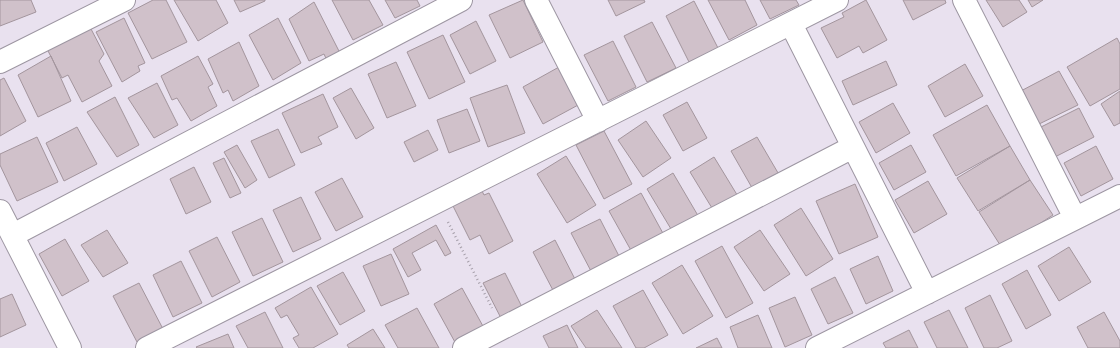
<svg xmlns="http://www.w3.org/2000/svg" width="1120" height="348" font-family="'Public Sans',sans-serif">
  <style>
    .building { fill: #d0c1ca; stroke: #a3959d }
    .lines { fill: none; stroke-linecap: round; stroke-linejoin: round }
    .minor-casing { stroke: #9d96a2; stroke-width: 24 }
    .path { stroke: #a69faa; stroke-width: 2.5; stroke-dasharray: 1 3; stroke-linecap: butt }
    .minor { stroke: #fff; stroke-width: 22 }
  </style>
  <rect width="100%" height="100%" fill="#e9e1ef"/>
  <path class="building" d="M0,0H31L36,12L0,26Z
    M153,0H166L187,42L152,59L128,13Z
    M174,0H216L228,23L198,41Z
    M234,0H265V1L240,12Z
    M332,0H369L383,25L353,40Z
    M385,0H417L420,6L395,18Z
    M523,0L543,42L510,58L489,15Z
    M608,0H644L645,2L616,16Z
    M708,0H745L757,25L729,40Z
    M760,0H796L799,5L770,19Z
    M866,0L887,40L863,53L859,46L837,58L821,28L844,17L842,13Z
    M903,0H945L946,3L913,20Z
    M986,0H1019L1027,12L1003,27Z
    M1028,0H1043L1032,7Z
    M694,1L718,48L689,62L666,16Z
    M314,2L341,55L328,63L324,54L309,61L289,19Z
    M124,18L145,63L138,66L140,71L122,82L96,32Z
    M278,18L301,63L273,80L249,35Z
    M476,21L496,61L470,74L450,35Z
    M652,22L676,68L647,82L624,36Z
    M90,27L104,54L99,61L112,86L82,102L68,75L62,78L47,49Z
    M443,35L465,82L429,99L407,52Z
    M1117,38L1120,44V89L1090,106L1067,67Z
    M613,41L636,87L608,101L584,55Z
    M239,42L259,86L233,101L228,90L223,93L208,59Z
    M51,56L71,101L38,117L18,75Z
    M198,56L213,84L208,87L217,106L191,121L177,98L172,100L161,76Z
    M886,61L897,85L853,105L842,81Z
    M396,62L416,106L387,118L368,74Z
    M965,64L983,96L945,117L928,86Z
    M559,67L580,104L543,124L523,87Z
    M1059,71L1078,105L1035,126L1017,93Z
    M4,78L26,121L0,136V80Z
    M157,83L178,125L154,138L128,98Z
    M507,85L525,133L488,147L470,98Z
    M351,88L374,128L356,139L333,98Z
    M1120,91V123L1114,126L1101,104Z
    M323,94L338,127L318,137L322,144L301,153L282,113Z
    M115,97L139,145L117,157L87,112Z
    M687,102L707,138L683,151L663,115Z
    M893,103L910,133L876,153L859,122Z
    M987,105L1010,146L956,176L933,135Z
    M1079,108L1094,137L1051,159L1037,129Z
    M467,109L480,141L449,153L437,120Z
    M646,121L671,158L643,177L618,140Z
    M77,127L97,164L64,181L46,143Z
    M278,129L295,165L269,178L251,141Z
    M428,130L438,150L414,162L404,142Z
    M604,131L632,184L604,199L576,145Z
    M37,137L58,182L17,201L0,165V154Z
    M757,137L781,178L755,193L731,151Z
    M237,145L257,180L245,188L224,152Z
    M911,145L926,172L894,190L879,163Z
    M1010,146L1030,180L978,211L957,178Z
    M1096,146L1113,179L1081,196L1064,163Z
    M566,156L596,205L567,223L537,174Z
    M714,157L739,198L715,213L690,172Z
    M224,158L241,193L230,198L213,163Z
    M194,167L211,202L186,214L170,179Z
    M673,173L700,219L674,234L647,189Z
    M342,178L363,217L336,231L315,192Z
    M1030,180L1053,215L1002,248L979,212Z
    M928,181L947,214L914,233L895,200Z
    M855,184L878,237L839,254L816,201Z
    M481,189L484,195L489,193L513,241L489,254L480,235L470,240L452,204Z
    M641,193L665,237L633,254L609,211Z
    M301,197L321,239L293,252L273,210Z
    M801,208L833,259L806,276L774,225Z
    M262,218L283,262L253,276L232,232Z
    M600,219L620,258L592,273L571,233Z
    M436,225L451,253L445,256L436,240L412,253L421,270L408,277L393,249Z
    M107,230L128,263L103,277L81,245Z
    M760,230L790,274L764,291L734,247Z
    M217,237L240,282L212,297L189,251Z
    M65,239L89,281L62,296L39,254Z
    M555,240L578,285L556,296L533,252Z
    M722,246L753,303L726,318L695,261Z
    M1069,247L1091,282L1059,301L1038,266Z
    M391,254L409,294L381,306L363,266Z
    M878,256L893,291L866,304L850,269Z
    M181,261L202,303L173,317L153,275Z
    M682,265L713,316L683,334L652,283Z
    M1027,270L1051,315L1026,329L1002,284Z
    M343,272L365,311L340,325L317,286Z
    M505,273L525,313L504,324L483,283Z
    M835,277L853,313L828,324L811,289Z
    M139,283L163,329L137,342L113,296Z
    M311,287L338,334L313,348H299L293,338L299,335L287,315L281,318L275,308Z
    M462,288L484,328L456,344L434,304Z
    M643,290L668,335L644,348H636L613,306Z
    M12,294L26,325L0,337V299Z
    M990,295L1012,341L997,348H984L965,308Z
    M795,297L812,335L785,347L769,308Z
    M417,308L439,348H398L385,325Z
    M597,310L622,348H586L571,326Z
    M949,310L968,348H937L924,322Z
    M265,312L283,348H248L236,326Z
    M1104,312L1120,341V348H1088L1077,327Z
    M758,315L772,348H738L730,327Z
    M567,325L578,348H549L543,336Z
    M373,329L385,348H349L347,345Z
    M909,330L918,348H886L883,343Z
    M228,334L234,348H197L196,347Z
    M717,338L722,348H696Z"/>
  <g class="lines">
    <defs>
      <path id="minor" d="M536,0L598,121
        M964,0L1075,218
        M791,24L927,293
        M0,62L124,0
        M0,211L70,348
        M13,235L461,0
        M147,348L837,0
        M464,348L853,147
        M817,348L1120,196"/>
    </defs>
    <use href="#minor" class="minor-casing"/>
    <path class="path" d="M448,222L492,308"/>
    <use href="#minor" class="minor"/>
  </g>
</svg>
